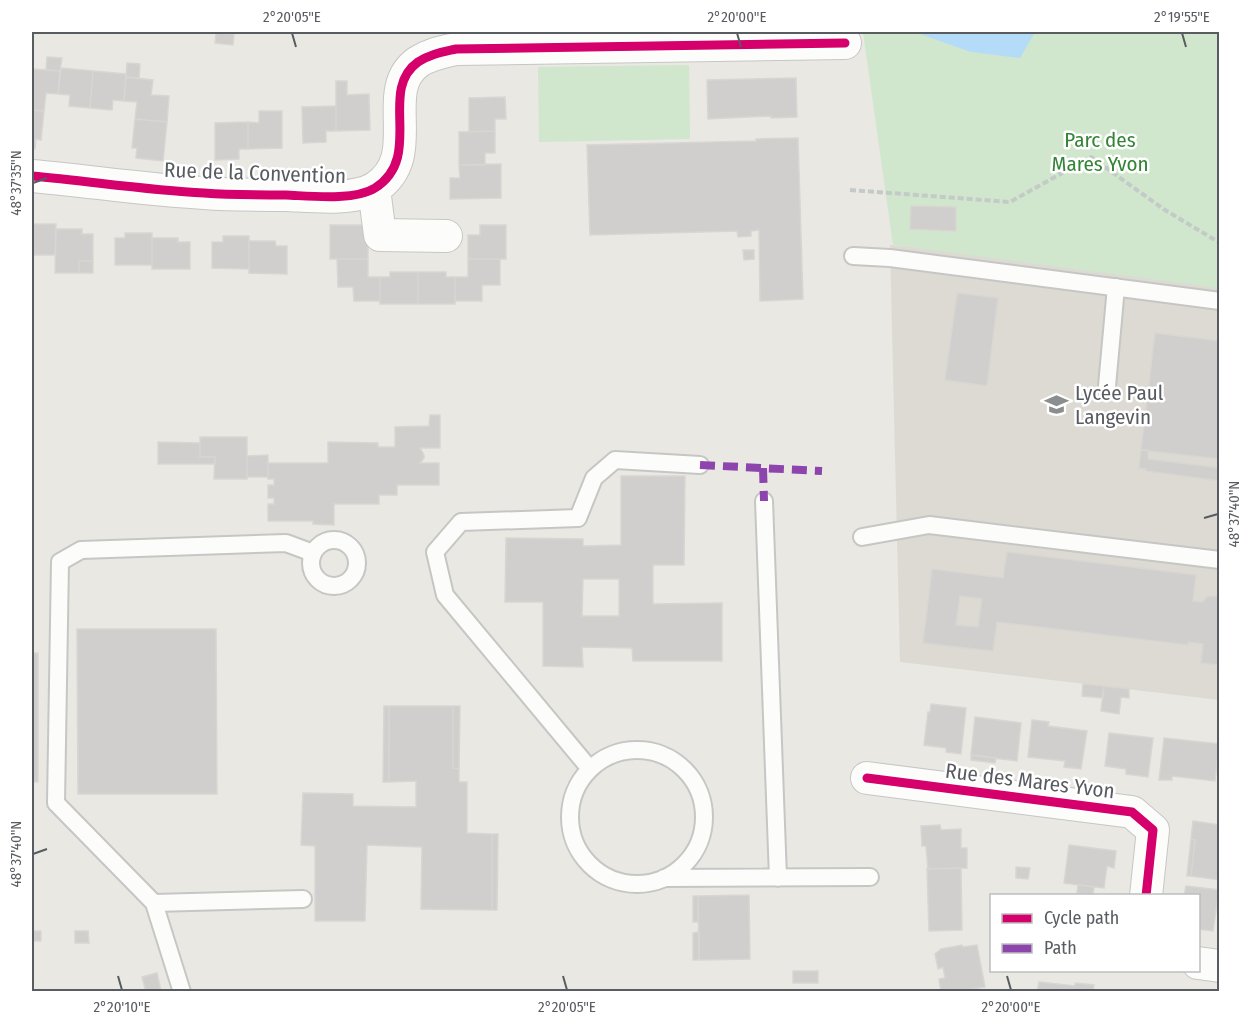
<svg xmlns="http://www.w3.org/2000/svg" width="1251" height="1023" font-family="'Fira Sans Condensed',sans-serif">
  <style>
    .education { fill: #dcdad2 }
    .green { fill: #d0e6cd }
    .water { fill: #b4dbf7 }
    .building { fill: #d0cfcd; stroke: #d8d6d2; stroke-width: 1.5; fill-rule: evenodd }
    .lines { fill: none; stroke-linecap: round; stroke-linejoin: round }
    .lane-casing { stroke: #c6c6c5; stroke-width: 20 }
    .street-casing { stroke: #c6c6c5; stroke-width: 34 }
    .path { stroke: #c4cac7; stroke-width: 4; stroke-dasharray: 6 3; stroke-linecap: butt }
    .lane { stroke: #fcfcfb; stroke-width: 16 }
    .street { stroke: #fcfcfb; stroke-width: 32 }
    .quiet { stroke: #8e44ad; stroke-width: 8; stroke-dasharray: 15 8; stroke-linecap: butt }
    .cycleway-casing { stroke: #fff; stroke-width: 13 }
    .cycleway { stroke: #d6006c; stroke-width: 9 }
    .ticks { fill: none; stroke: #585c61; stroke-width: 2 }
    .labels { text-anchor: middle; stroke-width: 5; stroke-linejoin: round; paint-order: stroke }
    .park-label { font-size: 21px; fill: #348436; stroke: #fff }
    .street-label { font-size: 21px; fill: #585c61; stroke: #fff }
    .poi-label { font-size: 21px; fill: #585c61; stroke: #fff; text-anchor: start }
    .neatline { fill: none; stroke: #585c61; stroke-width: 2 }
    .ticks-label { font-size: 15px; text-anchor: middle; fill: #585c61 }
  </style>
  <rect width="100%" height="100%" fill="#e9e8e3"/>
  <path class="education" d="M890,245L1219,280V700L900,662Z"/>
  <path class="green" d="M863,32H1219V288L893,245Z
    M689,65L690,139L539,142L538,67Z"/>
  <path class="water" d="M920,32H1035L1020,58L971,52L923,35Z"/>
  <path class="building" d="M216,33L234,34L233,45L215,43Z
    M47,57L62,58L60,71L46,70Z
    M127,63L140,64L139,78L126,77Z
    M61,68L93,71L90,108L69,106L70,95L58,94Z
    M33,69L60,71L58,94L46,93L44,111L32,110Z
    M93,71L126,74L124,101L113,100L112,110L90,108Z
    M126,77L153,80L151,95L169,96L167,122L135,119L137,102L124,101Z
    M796,78L797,117L771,118V116L708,119L707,80Z
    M336,81H347V95L369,94L370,130L336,131Z
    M505,97L506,119H495V131L469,132V98Z
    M336,106V131H326V142L303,143L302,107Z
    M32,110L44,111L41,140L36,139L35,149H32Z
    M259,111H282V148L248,149V122L259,123Z
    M135,119L167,122L163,161L136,158L137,148H132Z
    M248,122V149H239V159L215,160V123Z
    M495,131V153H485V165H459V132Z
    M798,138L803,299L760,301L759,230L751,231V236L738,237L737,231L590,235L587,145L756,141V139Z
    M501,164V198L450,199V178H460L459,165Z
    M911,206L956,207V231L910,229Z
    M32,224H56L55,255H32Z
    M330,225H368V259H330Z
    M480,225H506V259H468V235H480Z
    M56,229H82V234H93V261H79V273H55Z
    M125,233H152V265H115V238H125Z
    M223,236H249V269L212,268V242H223Z
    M152,238H178V242H190V269H152Z
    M249,241H275L276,246H287V274L249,273Z
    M743,250H754V259L744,260Z
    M337,259H368V277H380V301H354L353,287H338Z
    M468,259H500V285H482V301H455V277H468Z
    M79,261H93V273H79Z
    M390,272H418V304H380V277H390Z
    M418,272H446V277H455V304H418Z
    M957,293L998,298L987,386L945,380Z
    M1155,333L1220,341V459L1141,450Z
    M430,415H440V448H420L424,455V458L420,463H439V485H397V495H379V504H334V525L313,524V521H268V504H274V498H268V485H274V479H268V463H328V442L378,443V447H395V427L429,426Z
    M200,437H247V479H214L215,457H200Z
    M158,442L200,443V457H215V464H158Z
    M1141,450H1148V459L1220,468V481L1146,471V469L1139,468Z
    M268,455V477H247V456Z
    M621,476H685L684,565H653V604L722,603V661H633L632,648L582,647L583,667L543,666V602H505L506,538L583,539V546L621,545ZM583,579H619V616H582Z
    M1007,552L1196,575L1193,601L1203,602L1207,596H1220V665L1201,663L1203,644L1188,642V645L997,622L993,651L923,643L932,569L1003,578ZM960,596L982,599L978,627L956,625Z
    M77,629H216L217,794H78Z
    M32,653H38V782H32Z
    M1083,684L1104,686L1103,698L1082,696Z
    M1104,686L1129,689V698L1121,697L1119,714L1101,711Z
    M931,704L966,708L961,754L946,752V748L924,745L928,712H930Z
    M384,706H389V782H383Z
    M389,706H453V768L459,769V782H467V833L492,834V910L421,909L422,847L367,845L365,921H315V846L301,845L303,793L353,794V806L416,807V781L389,782Z
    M453,706H460L459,769L453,768Z
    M975,717L1021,723L1017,761L971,755Z
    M1032,720L1049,722L1048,726L1087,731L1081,769L1064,767L1065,761L1028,757Z
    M1109,733L1153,738L1148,777L1126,774V769L1105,766Z
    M1164,738L1219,744L1215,781L1172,776V780H1159Z
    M971,755L996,758L995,763L971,760Z
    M1193,821L1220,825V880L1191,876L1195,840L1191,839Z
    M940,825L941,830L961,829V848H967V868L928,869L926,846H922L921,826Z
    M492,834H498L497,910H492Z
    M1191,839L1195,840L1191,876H1187Z
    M1069,845L1116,851L1114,868L1107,866L1104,888L1064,883Z
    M1016,867L1030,868L1028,879L1016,878Z
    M961,868L962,930L929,931L927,869Z
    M1078,885L1094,887L1093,895L1077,893Z
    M1186,886L1219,890L1213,931L1198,929V896H1184Z
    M749,895L750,959L699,960L698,896Z
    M693,896H698V922H693Z
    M32,931H41V941H32Z
    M75,931H88L89,943H75Z
    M699,932V960H693V933Z
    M962,945L963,947L977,945L985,987L956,992H941L939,979L945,978L943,967L938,969L935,954L941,949Z
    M793,971H818V983H793Z
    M157,973L161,991L146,992L142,977Z
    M1039,982L1075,986V983L1094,985L1093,992H1037Z"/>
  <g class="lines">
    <defs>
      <path id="lane" d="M853,256L890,258L1220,301
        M1107,386L1116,287
        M764,501L778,878
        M862,537L929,525L1220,560
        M311 563a23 23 0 1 1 46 0a23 23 0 1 1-46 0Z
        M570 817a67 67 0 1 1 134 0a67 67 0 1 1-134 0Z
        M590,769L445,595L435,552L461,522L578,518L594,478L615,460L700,465
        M664,878L870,877
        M154,903L303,899
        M182,992L154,903L56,803L60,562L81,550L286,543L313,553"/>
      <path id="street" d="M32,176C89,181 146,190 204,193C231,195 258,195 286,195C310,196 354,201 375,188C425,156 377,91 418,62C430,54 443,52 456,49L845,43
        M374,189L380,235L446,236
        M867,778L1132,812L1153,830L1146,896
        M1198,963L1220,966"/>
    </defs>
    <use href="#lane" class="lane-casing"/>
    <use href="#street" class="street-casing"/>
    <path class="path" d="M850,190L1010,202L1091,157L1165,210L1220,243"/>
    <use href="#lane" class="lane"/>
    <use href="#street" class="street"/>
    <path class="quiet" d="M700,465L822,471
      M763,468L764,501"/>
    <defs>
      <path id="cycleway" d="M32,176C89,181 146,190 204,193C231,195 258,195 286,195C310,196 354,201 375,188C425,156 377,91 418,62C430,54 443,52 456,49L845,43
        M867,778L1132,812L1153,830L1146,896"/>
    </defs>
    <use href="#cycleway" class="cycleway-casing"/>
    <use href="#cycleway" class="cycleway"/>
  </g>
  <path class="ticks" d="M292,33L296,47M737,33L741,47M1182,33L1186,47M33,183L47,178M1204,518L1218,514M33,854L47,849M118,976L122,990M563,976L567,990M1007,976L1011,990"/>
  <defs>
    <symbol id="school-bare" viewBox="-9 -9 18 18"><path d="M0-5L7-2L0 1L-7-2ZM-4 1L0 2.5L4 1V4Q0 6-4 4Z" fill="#8b8d8e" stroke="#fff" stroke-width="2.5" paint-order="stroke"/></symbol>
  </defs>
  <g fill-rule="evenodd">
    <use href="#school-bare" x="1040" y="388" width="33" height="33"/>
  </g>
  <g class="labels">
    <g class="park-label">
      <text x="1100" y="147">Parc des<tspan x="1100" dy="24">Mares Yvon</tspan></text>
    </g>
    <g class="street-label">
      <text transform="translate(255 173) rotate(2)" y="7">Rue de la Convention</text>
      <text transform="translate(1030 781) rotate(7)" y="7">Rue des Mares Yvon</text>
    </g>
    <g class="poi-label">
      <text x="1075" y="400">Lycée Paul<tspan x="1075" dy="24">Langevin</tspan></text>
    </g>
  </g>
  <rect width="1251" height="1023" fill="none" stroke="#ffffff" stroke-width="66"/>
  <rect x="990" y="894" width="210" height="78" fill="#ffffff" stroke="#bcbec0" stroke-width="1.5"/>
  <rect x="1002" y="914" width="30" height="9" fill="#d6006c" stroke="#bcbec0" stroke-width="1.5"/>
  <text x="1044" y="924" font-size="18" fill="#585c61">Cycle path</text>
  <rect x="1002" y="944" width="30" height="9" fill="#8e44ad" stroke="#bcbec0" stroke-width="1.5"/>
  <text x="1044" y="954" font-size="18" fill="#585c61">Path</text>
  <rect x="33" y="33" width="1185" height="957" class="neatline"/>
  <g class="ticks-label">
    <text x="292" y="22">2°20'05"E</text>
    <text x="737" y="22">2°20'00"E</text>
    <text x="1182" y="22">2°19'55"E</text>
    <text transform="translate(16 183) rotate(-90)" y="5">48°37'35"N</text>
    <text transform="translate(1234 514) rotate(-90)" y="5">48°37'40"N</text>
    <text transform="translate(16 854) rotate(-90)" y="5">48°37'40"N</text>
    <text x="122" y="1012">2°20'10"E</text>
    <text x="567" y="1012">2°20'05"E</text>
    <text x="1011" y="1012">2°20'00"E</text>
  </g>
</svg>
